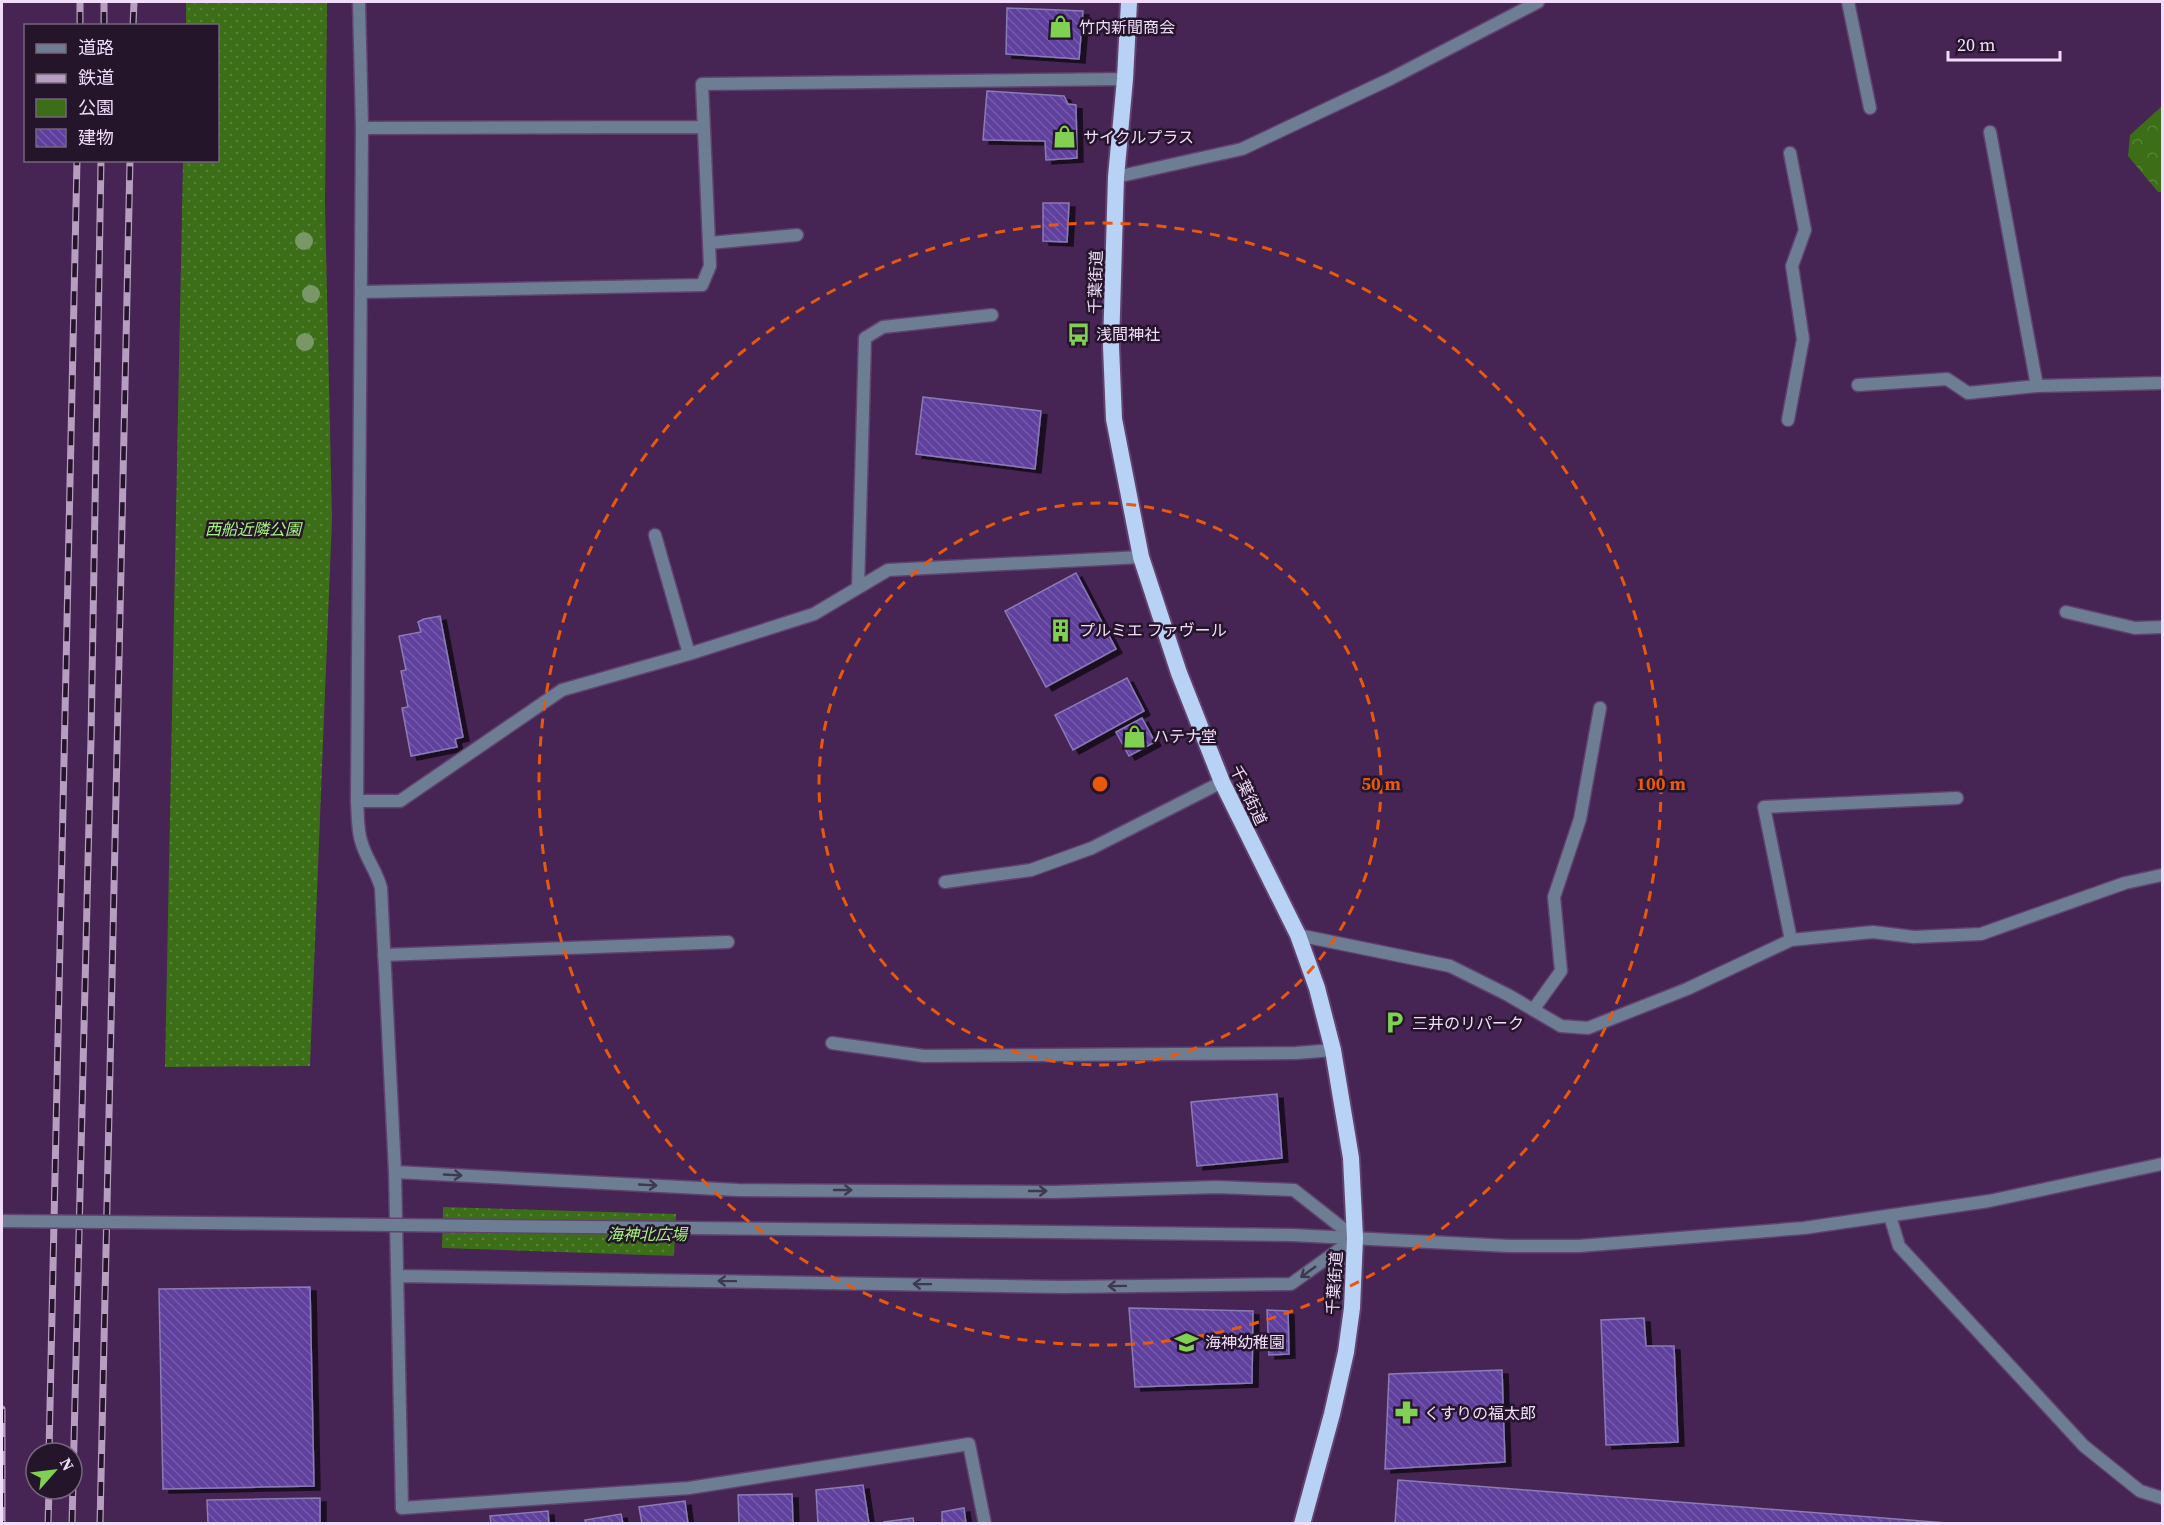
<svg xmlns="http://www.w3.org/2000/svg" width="2164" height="1525" font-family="'Source Serif 4','Noto Sans JP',serif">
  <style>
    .green { fill: url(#green-dots) }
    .forest { fill: url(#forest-crowns) }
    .building { fill: url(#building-back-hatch); stroke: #8a7bb6; stroke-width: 1.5; filter: url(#shadow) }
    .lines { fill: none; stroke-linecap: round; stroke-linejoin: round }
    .service-casing { stroke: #61426e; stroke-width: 15 }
    .minor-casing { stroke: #61426e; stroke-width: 15 }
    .tertiary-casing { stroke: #61426e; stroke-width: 15 }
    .trunk-casing { stroke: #61426e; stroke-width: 20 }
    .service { stroke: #6c7d94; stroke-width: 12 }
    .minor { stroke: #6c7d94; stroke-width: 12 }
    .tertiary { stroke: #6c7d94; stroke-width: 12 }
    .trunk { stroke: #b8d2f5; stroke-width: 16 }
    .rail-casing { stroke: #b79ec1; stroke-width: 7 }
    .rail { stroke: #24152a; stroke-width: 4.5; stroke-dasharray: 14; stroke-linecap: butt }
    .tertiary-bridge-casing { stroke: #61426e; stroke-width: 15; stroke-linecap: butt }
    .tertiary-bridge { stroke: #6c7d94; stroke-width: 12 }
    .tree { fill: #7a9768 }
    .oneway { stroke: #3d394f }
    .ring { fill: none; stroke: #e8590c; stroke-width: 3; stroke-dasharray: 10 8 }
    .labels { text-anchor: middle; stroke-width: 5; stroke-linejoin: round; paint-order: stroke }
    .poi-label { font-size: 16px; fill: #f1ddfa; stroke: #24152a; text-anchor: start }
    .street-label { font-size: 16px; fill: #f1ddfa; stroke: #24152a }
    .park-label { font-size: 16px; font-style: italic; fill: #a5f579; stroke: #24152a }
    .centre { fill: #e8590c; stroke: #24152a; stroke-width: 3 }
    .ring-label { font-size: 18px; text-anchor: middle; font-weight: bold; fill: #e8590c; stroke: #24152a; stroke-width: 5; stroke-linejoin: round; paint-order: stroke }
  </style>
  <defs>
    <pattern id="green-dots" width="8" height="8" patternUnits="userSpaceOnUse" patternTransform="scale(1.5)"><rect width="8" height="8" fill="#3b6e17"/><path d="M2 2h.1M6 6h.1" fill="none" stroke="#58823a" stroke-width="1.8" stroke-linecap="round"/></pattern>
    <pattern id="forest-crowns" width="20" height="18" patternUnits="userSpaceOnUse" patternTransform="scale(1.5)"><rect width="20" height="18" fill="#3b6e17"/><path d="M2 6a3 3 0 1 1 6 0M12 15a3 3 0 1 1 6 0" fill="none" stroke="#58823a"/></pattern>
    <pattern id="building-back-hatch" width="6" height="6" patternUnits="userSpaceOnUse" patternTransform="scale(1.5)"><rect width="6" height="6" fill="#5f3f9d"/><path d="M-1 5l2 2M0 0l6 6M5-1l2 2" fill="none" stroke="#765aac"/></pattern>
    <filter id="shadow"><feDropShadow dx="6" dy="4" stdDeviation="0" flood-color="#0009"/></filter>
  </defs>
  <rect width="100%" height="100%" fill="#462453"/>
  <path class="green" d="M186,2H327L325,205L332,519L310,1066L165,1067L183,161L218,160V26L186,25Z
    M443,1207L676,1214L674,1256L442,1248Z"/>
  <path class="forest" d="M2162,106V192H2158L2128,156L2130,135Z"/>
  <path class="building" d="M1007,8L1083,11L1079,59L1006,54Z
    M987,91L1064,96L1068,104L1076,105L1077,158L1046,160L1045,141L983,140Z
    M1043,203H1069L1067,242L1043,241Z
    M923,397L1041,411L1035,469L916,454Z
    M1076,573L1116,649L1046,687L1005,611Z
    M440,616L463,737L455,739L457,747L411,756L402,708L408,707L401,671L406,670L399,636L421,632L418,622L424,619Z
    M1127,678L1144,711L1073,750L1055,715Z
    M1142,718L1155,742L1129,756L1116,732Z
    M1277,1094L1282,1158L1197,1166L1191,1102Z
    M310,1287L314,1486L163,1489L159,1289Z
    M1129,1308L1253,1311L1252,1383L1135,1387Z
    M1267,1310L1288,1311L1289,1354L1269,1355Z
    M1644,1318L1646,1346H1674L1678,1442L1606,1445L1601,1320Z
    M1502,1370L1505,1462L1385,1469L1389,1374Z
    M1398,1480L1960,1524H1395Z
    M863,1485L869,1524H818L816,1490Z
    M792,1494L793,1524H739L738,1495Z
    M320,1498V1524H208L207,1500Z
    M685,1501L688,1524H642L639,1507Z
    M964,1508L966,1524H942V1512Z
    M548,1511L549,1524H491L490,1516Z
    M621,1514L623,1524H586L585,1520Z
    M913,1518L914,1524H884V1522Z"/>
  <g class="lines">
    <defs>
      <path id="service" d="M362,128L704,127
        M1990,132L2037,386L2162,383
        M709,243L797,235
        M361,292L702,285L710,266L702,84L1125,79
        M1858,385L1947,379L1968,393L2037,386
        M1788,420L1803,339L1792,266L1805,230L1790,153
        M655,535L689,654
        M858,588L865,338L883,327L992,315
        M2066,612L2135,628L2162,627
        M357,801H400L562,690L689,654L814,614L888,570L1141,557
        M945,882L1031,870L1092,848L1222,782
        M1791,940L1764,807L1957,798
        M384,955L728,942
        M832,1043L924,1056L1296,1053L1333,1050
        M1890,1216L1899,1246L2084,1446L2140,1491L2162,1498
        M402,1508L689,1488L969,1444L985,1524"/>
      <path id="minor" d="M359,2L362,128L357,801C358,814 357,831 362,844C367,860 377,872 381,888L395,1172L402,1508
        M1848,2L1870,108
        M1116,177L1242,149L1390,79L1538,2
        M1298,935L1450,966L1508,995L1561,1026L1588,1028L1687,989L1791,940L1873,932L1914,937L1981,934L2125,883L2162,875
        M1533,1010L1561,971L1554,897L1580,819L1600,708
        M395,1172L738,1190L1054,1192L1217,1187L1294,1190L1355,1238L1291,1284L1063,1287L398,1276"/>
      <path id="tertiary" d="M970,1231L1292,1235L1509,1246H1579L1804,1228L1989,1201L2162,1164"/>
      <path id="trunk" d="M1129,2L1125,79L1116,177L1111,346L1114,419L1141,557L1179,673L1222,782L1298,935L1317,988L1333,1050L1351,1158L1355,1238L1352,1308L1346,1352L1332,1414L1302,1524"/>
    </defs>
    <use href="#service" class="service-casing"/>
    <use href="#minor" class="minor-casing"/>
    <use href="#tertiary" class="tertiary-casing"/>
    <use href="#trunk" class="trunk-casing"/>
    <use href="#service" class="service"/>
    <use href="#minor" class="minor"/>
    <use href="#tertiary" class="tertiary"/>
    <use href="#trunk" class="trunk"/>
    <defs>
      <path id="rail" d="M80,26V2
        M104,26V2
        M133,26L134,2
        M2,1409V1524
        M49,1453L77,160
        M48,1524L49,1489
        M72,1524L91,738L101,160
        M100,1524L130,160"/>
    </defs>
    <use href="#rail" class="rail-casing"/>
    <use href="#rail" class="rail"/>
    <defs>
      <path id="tertiary-bridge" d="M2,1221L970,1231"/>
    </defs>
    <use href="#tertiary-bridge" class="tertiary-bridge-casing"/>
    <use href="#tertiary-bridge" class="tertiary-bridge"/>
  </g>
  <g class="tree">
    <circle cx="304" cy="241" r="9"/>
    <circle cx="311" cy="294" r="9"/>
    <circle cx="305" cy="342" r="9"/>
  </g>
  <defs><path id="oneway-shaft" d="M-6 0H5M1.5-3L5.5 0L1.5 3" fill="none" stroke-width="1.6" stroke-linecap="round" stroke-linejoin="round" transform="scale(1.5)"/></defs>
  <g class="oneway">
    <use href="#oneway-shaft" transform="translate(453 1175) rotate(3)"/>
    <use href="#oneway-shaft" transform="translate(648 1185) rotate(3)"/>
    <use href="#oneway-shaft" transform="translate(843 1190)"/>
    <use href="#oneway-shaft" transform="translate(1038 1191)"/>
    <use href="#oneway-shaft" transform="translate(1308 1272) rotate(144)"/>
    <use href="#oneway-shaft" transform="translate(727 1281) rotate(-179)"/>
    <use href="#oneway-shaft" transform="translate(922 1284) rotate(-179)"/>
    <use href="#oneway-shaft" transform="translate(1117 1286) rotate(179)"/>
  </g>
  <g class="ring">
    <circle cx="1100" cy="784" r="281"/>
    <circle cx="1100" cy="784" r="561"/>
  </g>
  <defs>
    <symbol id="shop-bare" viewBox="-9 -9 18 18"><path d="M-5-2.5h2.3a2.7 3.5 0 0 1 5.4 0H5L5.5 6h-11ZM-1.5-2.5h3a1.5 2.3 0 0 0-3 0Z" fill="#80d051" stroke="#24152a" stroke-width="2.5" paint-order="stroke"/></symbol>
    <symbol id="bus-bare" viewBox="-9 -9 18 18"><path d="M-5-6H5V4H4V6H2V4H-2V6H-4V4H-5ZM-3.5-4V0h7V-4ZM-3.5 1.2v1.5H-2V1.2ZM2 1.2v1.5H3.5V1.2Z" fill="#80d051" stroke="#24152a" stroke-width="2.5" paint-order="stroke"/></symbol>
    <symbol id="building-bare" viewBox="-9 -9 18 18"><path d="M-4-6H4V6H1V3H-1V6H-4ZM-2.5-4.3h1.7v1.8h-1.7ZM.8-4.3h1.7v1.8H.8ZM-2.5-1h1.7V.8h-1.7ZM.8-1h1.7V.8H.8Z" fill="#80d051" stroke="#24152a" stroke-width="2.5" paint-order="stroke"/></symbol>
    <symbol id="parking-bare" viewBox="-9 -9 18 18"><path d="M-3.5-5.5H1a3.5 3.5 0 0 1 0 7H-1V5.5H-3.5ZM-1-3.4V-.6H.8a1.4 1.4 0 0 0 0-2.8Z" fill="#80d051" stroke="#24152a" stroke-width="2.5" paint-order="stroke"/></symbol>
    <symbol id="school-bare" viewBox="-9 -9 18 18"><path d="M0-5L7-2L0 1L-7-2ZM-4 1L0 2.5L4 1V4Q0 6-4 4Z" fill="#80d051" stroke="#24152a" stroke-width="2.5" paint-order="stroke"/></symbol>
    <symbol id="pharmacy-bare" viewBox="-9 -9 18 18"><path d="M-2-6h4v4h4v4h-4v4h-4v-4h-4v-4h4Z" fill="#80d051" stroke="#24152a" stroke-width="2.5" paint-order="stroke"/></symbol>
  </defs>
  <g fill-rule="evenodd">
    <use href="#shop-bare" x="1044" y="10" width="33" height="33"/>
    <use href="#shop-bare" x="1048" y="120" width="33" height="33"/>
    <use href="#bus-bare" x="1062" y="318" width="33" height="33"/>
    <use href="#building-bare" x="1044" y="614" width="33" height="33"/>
    <use href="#shop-bare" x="1118" y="720" width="33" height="33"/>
    <use href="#parking-bare" x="1378" y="1006" width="33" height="33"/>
    <use href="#school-bare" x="1170" y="1326" width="33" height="33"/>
    <use href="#pharmacy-bare" x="1390" y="1396" width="33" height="33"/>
  </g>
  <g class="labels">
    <g class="poi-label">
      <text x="1079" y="33">竹内新聞商会</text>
      <text x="1083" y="143">サイクルプラス</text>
      <text x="1096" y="340">浅間神社</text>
      <text x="1079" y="636">プルミエ ファヴール</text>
      <text x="1153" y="742">ハテナ堂</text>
      <text x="1412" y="1029">三井のリパーク</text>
      <text x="1205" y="1348">海神幼稚園</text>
      <text x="1424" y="1419">くすりの福太郎</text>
    </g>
    <g class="street-label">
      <text transform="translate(1095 282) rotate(-88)" y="6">千葉街道</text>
      <text transform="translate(1249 795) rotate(65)" y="6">千葉街道</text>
      <text transform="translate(1334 1283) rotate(-86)" y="6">千葉街道</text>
    </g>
    <g class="park-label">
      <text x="253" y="535">西船近隣公園</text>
      <text x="647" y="1240">海神北広場</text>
    </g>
  </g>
  <circle cx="1100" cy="784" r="9" class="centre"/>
  <g class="ring-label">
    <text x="1381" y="790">50 m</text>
    <text x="1661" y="790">100 m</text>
  </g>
  <rect width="2164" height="1525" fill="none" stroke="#f1ddfa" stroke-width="6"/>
  <rect x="24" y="24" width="195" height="138" fill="#24152a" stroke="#76657d" stroke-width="1.5"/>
  <rect x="36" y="44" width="30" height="9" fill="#6c7d94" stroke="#76657d" stroke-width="1.5"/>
  <text x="78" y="54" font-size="18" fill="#f1ddfa">道路</text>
  <rect x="36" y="74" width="30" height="9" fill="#b79ec1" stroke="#76657d" stroke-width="1.5"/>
  <text x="78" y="84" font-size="18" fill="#f1ddfa">鉄道</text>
  <rect x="36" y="99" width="30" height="18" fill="#3b6e17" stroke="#76657d" stroke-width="1.5"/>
  <text x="78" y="114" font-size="18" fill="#f1ddfa">公園</text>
  <rect x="36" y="129" width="30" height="18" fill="url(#building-back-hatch)" stroke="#76657d" stroke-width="1.5"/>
  <text x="78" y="144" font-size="18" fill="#f1ddfa">建物</text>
  <g transform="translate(54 1471) rotate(62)"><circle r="28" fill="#24152a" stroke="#76657d" stroke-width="1.5"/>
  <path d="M0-4.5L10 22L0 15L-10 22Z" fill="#80d051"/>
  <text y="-9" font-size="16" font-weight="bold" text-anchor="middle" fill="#f1ddfa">N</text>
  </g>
  <path d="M1948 51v9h112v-9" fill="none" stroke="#f1ddfa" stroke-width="3"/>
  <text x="1957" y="51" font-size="18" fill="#f1ddfa" stroke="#24152a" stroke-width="4.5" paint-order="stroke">20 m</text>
</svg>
